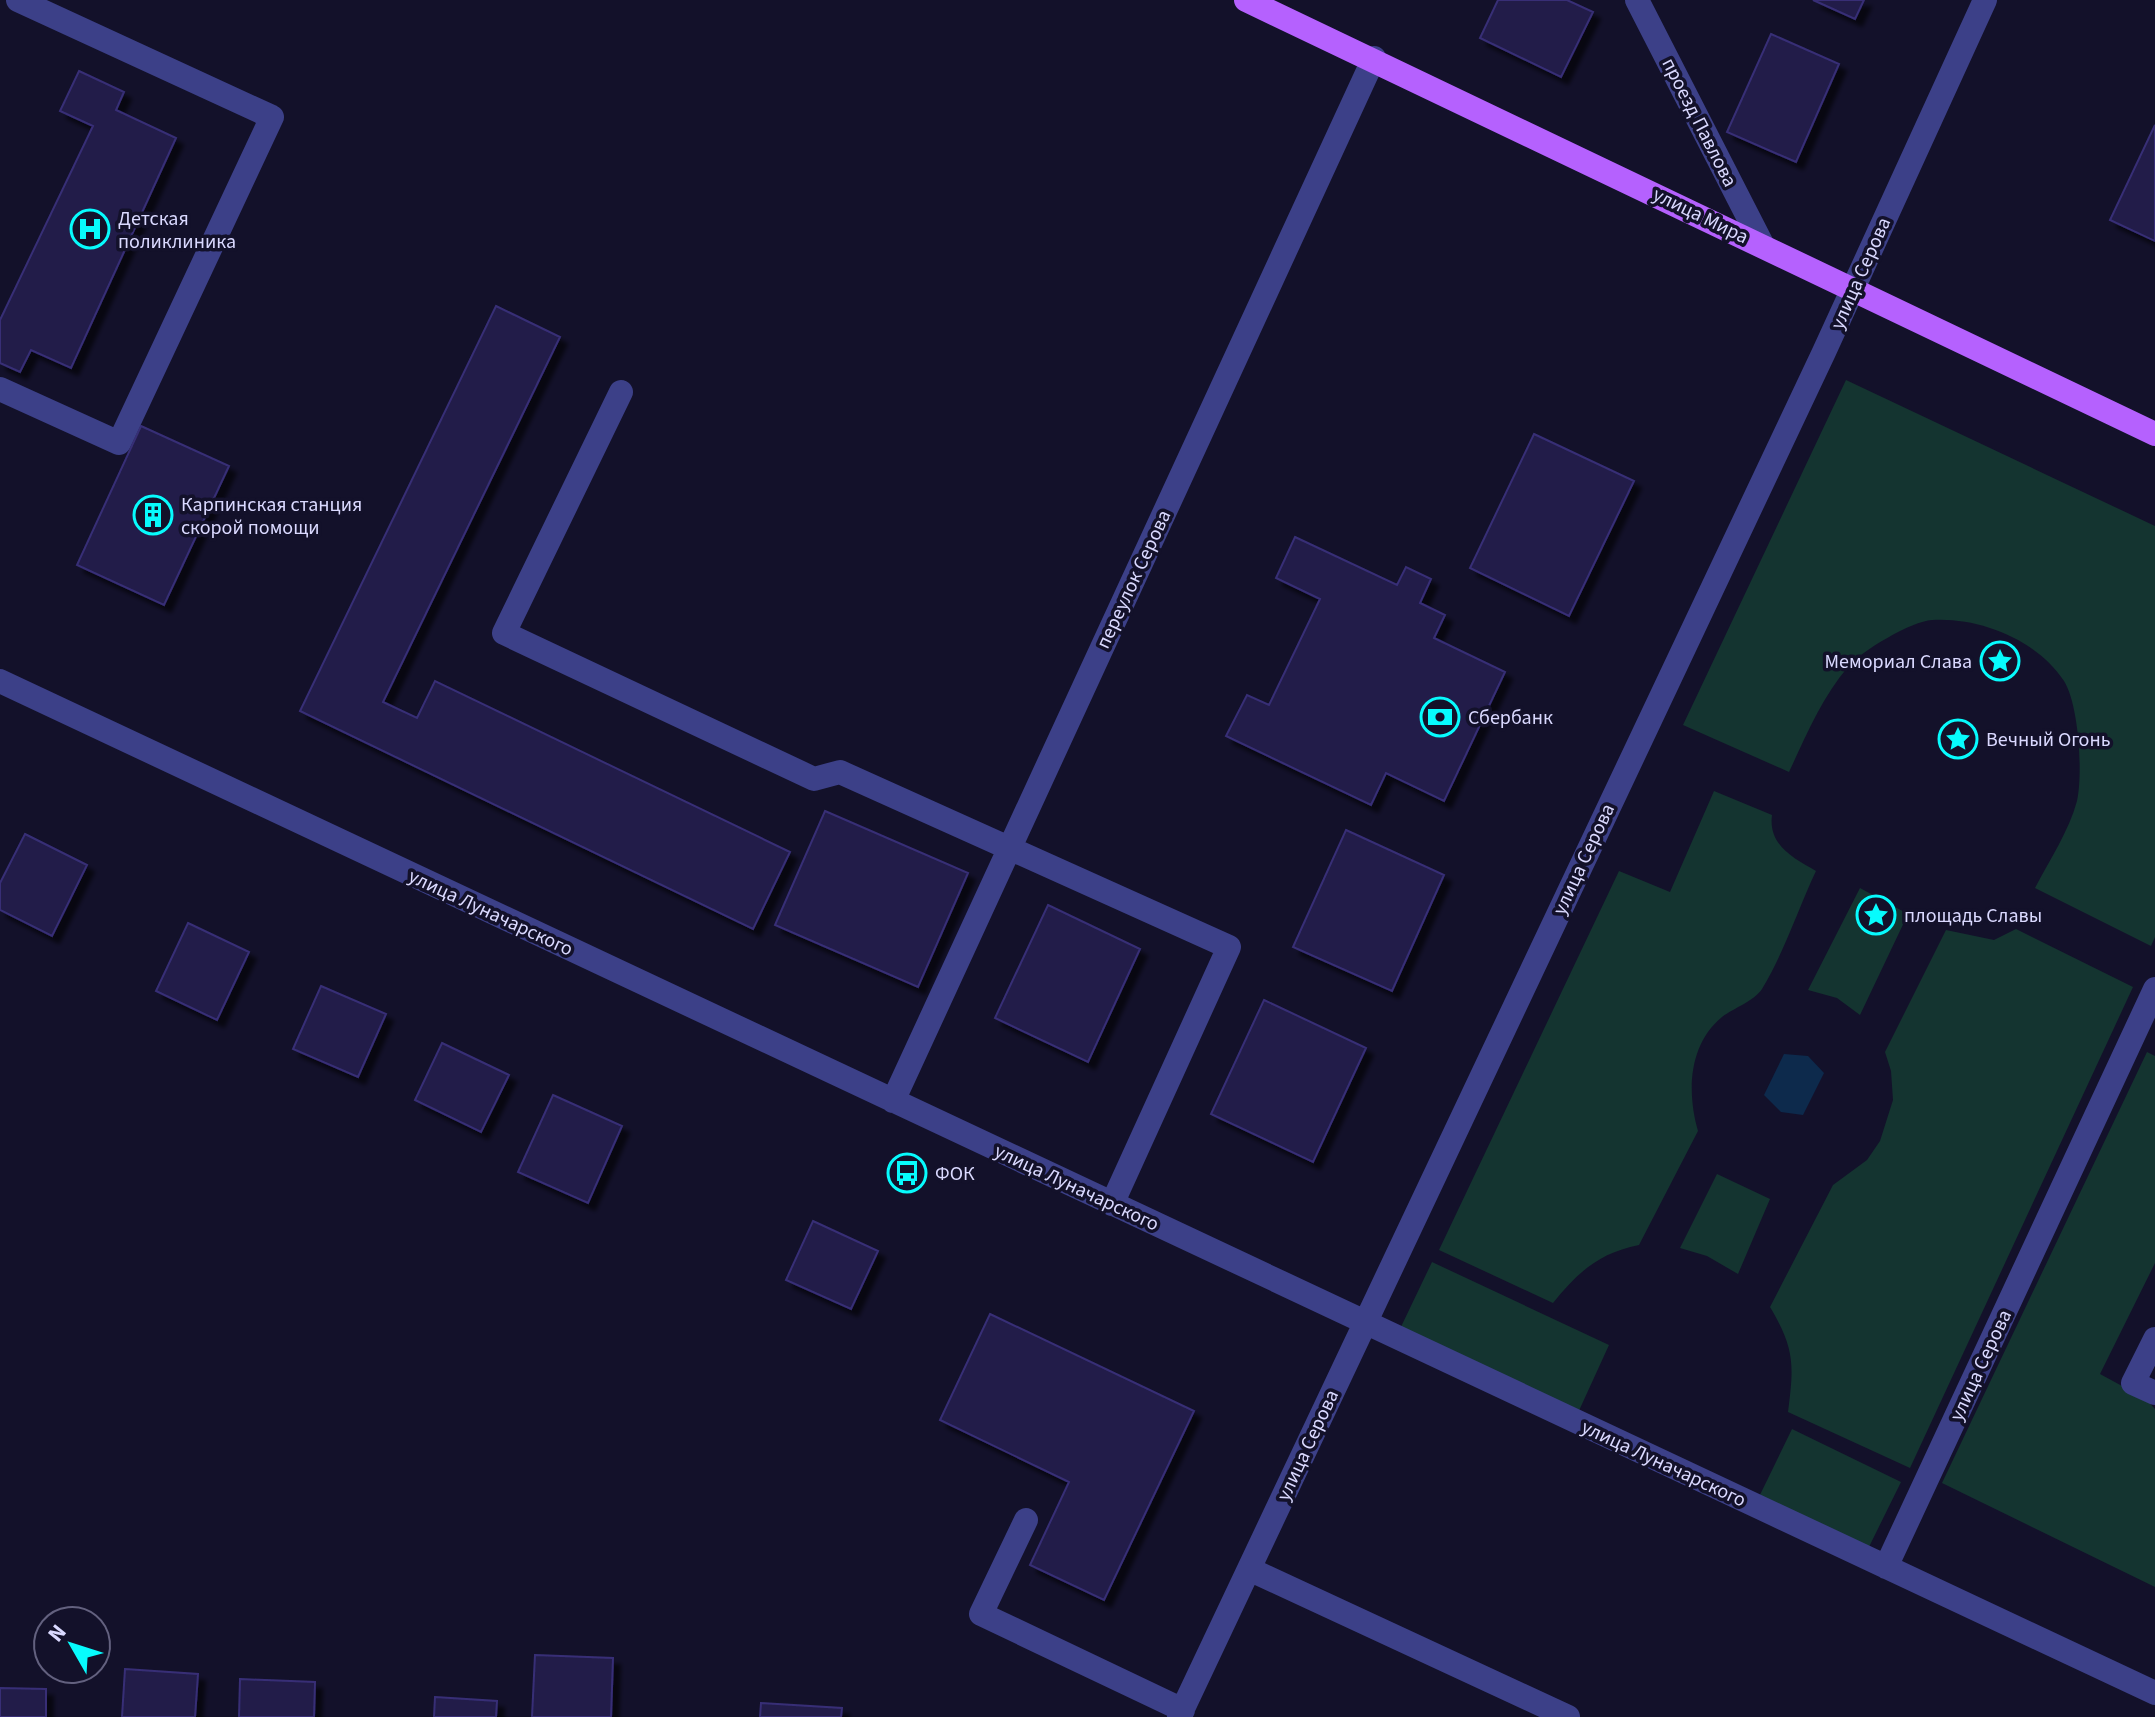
<svg xmlns="http://www.w3.org/2000/svg" width="2155" height="1717" font-family="'Source Sans 3',sans-serif">
  <style>
    .green { fill: #143430 }
    .water { fill: #0d2a4c }
    .building { fill: #221d4a; stroke: #372f76; stroke-width: 2; filter: url(#shadow) }
    .lines { fill: none; stroke-linecap: round; stroke-linejoin: round }
    .minor { stroke: #3c4088; stroke-width: 24 }
    .major { stroke: #b561fe; stroke-width: 24 }
    .labels { text-anchor: middle; stroke-width: 7; stroke-linejoin: round; paint-order: stroke }
    .street-label { font-size: 20px; fill: #dad9ff; stroke: #13112a }
    .poi-label { font-size: 20px; fill: #dad9ff; stroke: #13112a; text-anchor: start }
  </style>
  <defs>
    <filter id="shadow"><feDropShadow dx="7" dy="7" stdDeviation="2" flood-color="#0009"/></filter>
  </defs>
  <rect width="100%" height="100%" fill="#13112a"/>
  <path class="green" d="M1846,380L2155,526V937L2151,946L2035,888C2049,861 2069,831 2077,801C2083,774 2079,705 2064,681C2037,640 1980,617 1932,620C1912,621 1861,651 1848,667C1822,697 1806,736 1789,772L1683,725Z
    M1714,791L1772,815C1768,845 1793,858 1816,871C1798,909 1784,953 1762,989C1754,1001 1734,1008 1722,1017C1688,1045 1687,1093 1698,1131L1639,1245C1599,1253 1578,1272 1553,1303L1439,1250L1619,871L1670,892Z
    M1860,888L1908,914L1860,1015L1837,998L1808,990Z
    M2016,929L2133,987L1910,1468L1788,1412C1794,1365 1795,1349 1770,1307L1833,1185L1867,1160L1880,1141L1893,1100L1891,1071L1885,1052L1946,930L1994,940Z
    M2147,1052L2155,1056V1263L2100,1374L2146,1399L2155,1409V1587L1942,1483Z
    M1717,1174L1770,1199L1738,1274L1707,1256L1680,1248Z
    M1432,1262L1609,1345L1577,1415L1399,1331Z
    M1792,1429L1901,1482L1866,1553L1757,1501Z"/>
  <path class="water" d="M1784,1054L1808,1056L1824,1073L1803,1115L1781,1112L1764,1095Z"/>
  <path class="building" d="M1498,0H1567L1593,12L1561,77L1480,38Z
    M1813,0H1864L1855,19Z
    M1771,34L1839,64L1796,162L1727,132Z
    M79,71L124,92L116,110L176,138L71,368L31,350L20,372L0,363V320L93,126L60,111Z
    M2155,125V241L2110,220Z
    M496,306L560,337L383,702L417,718L435,681L790,852L753,929L300,711Z
    M141,426L229,466L164,605L77,565Z
    M1534,434L1634,481L1569,616L1470,568Z
    M1295,537L1397,585L1406,567L1431,579L1420,603L1445,615L1434,638L1505,672L1444,801L1386,773L1371,805L1226,736L1247,695L1269,705L1320,599L1276,578Z
    M825,811L968,873L918,987L775,925Z
    M1346,830L1444,875L1392,991L1293,947Z
    M25,834L87,865L52,936L0,910V883Z
    M1048,905L1140,949L1088,1062L995,1018Z
    M188,923L249,952L217,1020L156,991Z
    M321,986L386,1014L358,1077L293,1049Z
    M1264,1000L1366,1048L1313,1162L1211,1114Z
    M442,1043L509,1075L481,1132L415,1100Z
    M553,1095L622,1126L588,1203L518,1172Z
    M813,1221L878,1251L851,1309L786,1280Z
    M990,1314L1194,1411L1104,1600L1030,1565L1069,1482L940,1420Z
    M535,1655L613,1658L611,1717H532Z
    M125,1669L198,1674L195,1717H122Z
    M240,1679L315,1682L314,1717H239Z
    M0,1688L46,1689V1717H0Z
    M435,1697L497,1701L496,1717H434Z
    M761,1703L842,1708L841,1717H760Z"/>
  <g class="lines">
    <path class="minor" d="M1637,0L1762,244
      M0,389L119,443L272,117L18,0
      M621,392L504,633L814,779L840,772L1229,947L1112,1204
      M0,681L2155,1693
      M893,1101L1374,58
      M2155,1339L2133,1383L2155,1393
      M1026,1520L981,1614L1183,1710
      M1886,1567L2155,989
      M1249,1569L1568,1717
      M1179,1717L1824,352L1985,0"/>
    <path class="major" d="M1246,0L2155,434"/>
  </g>
  <defs>
    <symbol id="hospital-ring" viewBox="-11 -11 22 22"><circle r="9.5" fill="#13112a" stroke="#07fbfd" stroke-width="1.5"/><path d="M-5-5h3v3.5h4V-5h3V5h-3V1.5h-4V5h-3Z" fill="#07fbfd"/></symbol>
    <symbol id="building-ring" viewBox="-11 -11 22 22"><circle r="9.5" fill="#13112a" stroke="#07fbfd" stroke-width="1.5"/><path d="M-4-6H4V6H1V3H-1V6H-4ZM-2.5-4.3h1.7v1.8h-1.7ZM.8-4.3h1.7v1.8H.8ZM-2.5-1h1.7V.8h-1.7ZM.8-1h1.7V.8H.8Z" fill="#07fbfd"/></symbol>
    <symbol id="sight-ring" viewBox="-11 -11 22 22"><circle r="9.5" fill="#13112a" stroke="#07fbfd" stroke-width="1.5"/><path d="M0-6L1.8-2.2L6-1.7L2.9 1.2L3.7 5.4L0 3.3L-3.7 5.4L-2.9 1.2L-6-1.7L-1.8-2.2Z" fill="#07fbfd"/></symbol>
    <symbol id="bank-ring" viewBox="-11 -11 22 22"><circle r="9.5" fill="#13112a" stroke="#07fbfd" stroke-width="1.5"/><path d="M-6-4H6V4H-6ZM0-2.3a2.3 2.3 0 1 0 0 4.6a2.3 2.3 0 1 0 0-4.6Z" fill="#07fbfd"/></symbol>
    <symbol id="bus-ring" viewBox="-11 -11 22 22"><circle r="9.5" fill="#13112a" stroke="#07fbfd" stroke-width="1.5"/><path d="M-5-6H5V4H4V6H2V4H-2V6H-4V4H-5ZM-3.5-4V0h7V-4ZM-3.5 1.2v1.5H-2V1.2ZM2 1.2v1.5H3.5V1.2Z" fill="#07fbfd"/></symbol>
  </defs>
  <g fill-rule="evenodd">
    <use href="#hospital-ring" x="68" y="207" width="44" height="44"/>
    <use href="#building-ring" x="131" y="493" width="44" height="44"/>
    <use href="#sight-ring" x="1978" y="639" width="44" height="44"/>
    <use href="#bank-ring" x="1418" y="695" width="44" height="44"/>
    <use href="#sight-ring" x="1936" y="717" width="44" height="44"/>
    <use href="#sight-ring" x="1854" y="893" width="44" height="44"/>
    <use href="#bus-ring" x="885" y="1151" width="44" height="44"/>
  </g>
  <g class="labels">
    <g class="street-label">
      <text transform="translate(1700 122) rotate(63)" y="7">проезд Павлова</text>
      <text transform="translate(1701 215) rotate(26)" y="7">улица Мира</text>
      <text transform="translate(1860 273) rotate(-66)" y="7">улица Серова</text>
      <text transform="translate(1133 579) rotate(-65)" y="7">переулок Серова</text>
      <text transform="translate(1583 859) rotate(-65)" y="7">улица Серова</text>
      <text transform="translate(491 912) rotate(25)" y="7">улица Луначарского</text>
      <text transform="translate(1077 1187) rotate(25)" y="7">улица Луначарского</text>
      <text transform="translate(1980 1365) rotate(-65)" y="7">улица Серова</text>
      <text transform="translate(1307 1445) rotate(-65)" y="7">улица Серова</text>
      <text transform="translate(1664 1463) rotate(25)" y="7">улица Луначарского</text>
    </g>
    <g class="poi-label">
      <text x="118" y="225">Детская<tspan x="118" dy="23">поликлиника</tspan></text>
      <text x="181" y="511">Карпинская станция<tspan x="181" dy="23">скорой помощи</tspan></text>
      <text x="1972" y="668" text-anchor="end">Мемориал Слава</text>
      <text x="1468" y="724">Сбербанк</text>
      <text x="1986" y="746">Вечный Огонь</text>
      <text x="1904" y="922">площадь Славы</text>
      <text x="935" y="1180">ФОК</text>
    </g>
  </g>
  <g transform="translate(72 1645) rotate(309)"><circle r="38" fill="#13112a" stroke="#63617f" stroke-width="2"/>
  <path d="M0-6L14 30L0 20L-14 30Z" fill="#07fbfd"/>
  <text y="-12" font-size="22" font-weight="bold" text-anchor="middle" fill="#dad9ff">N</text>
  </g>
</svg>
